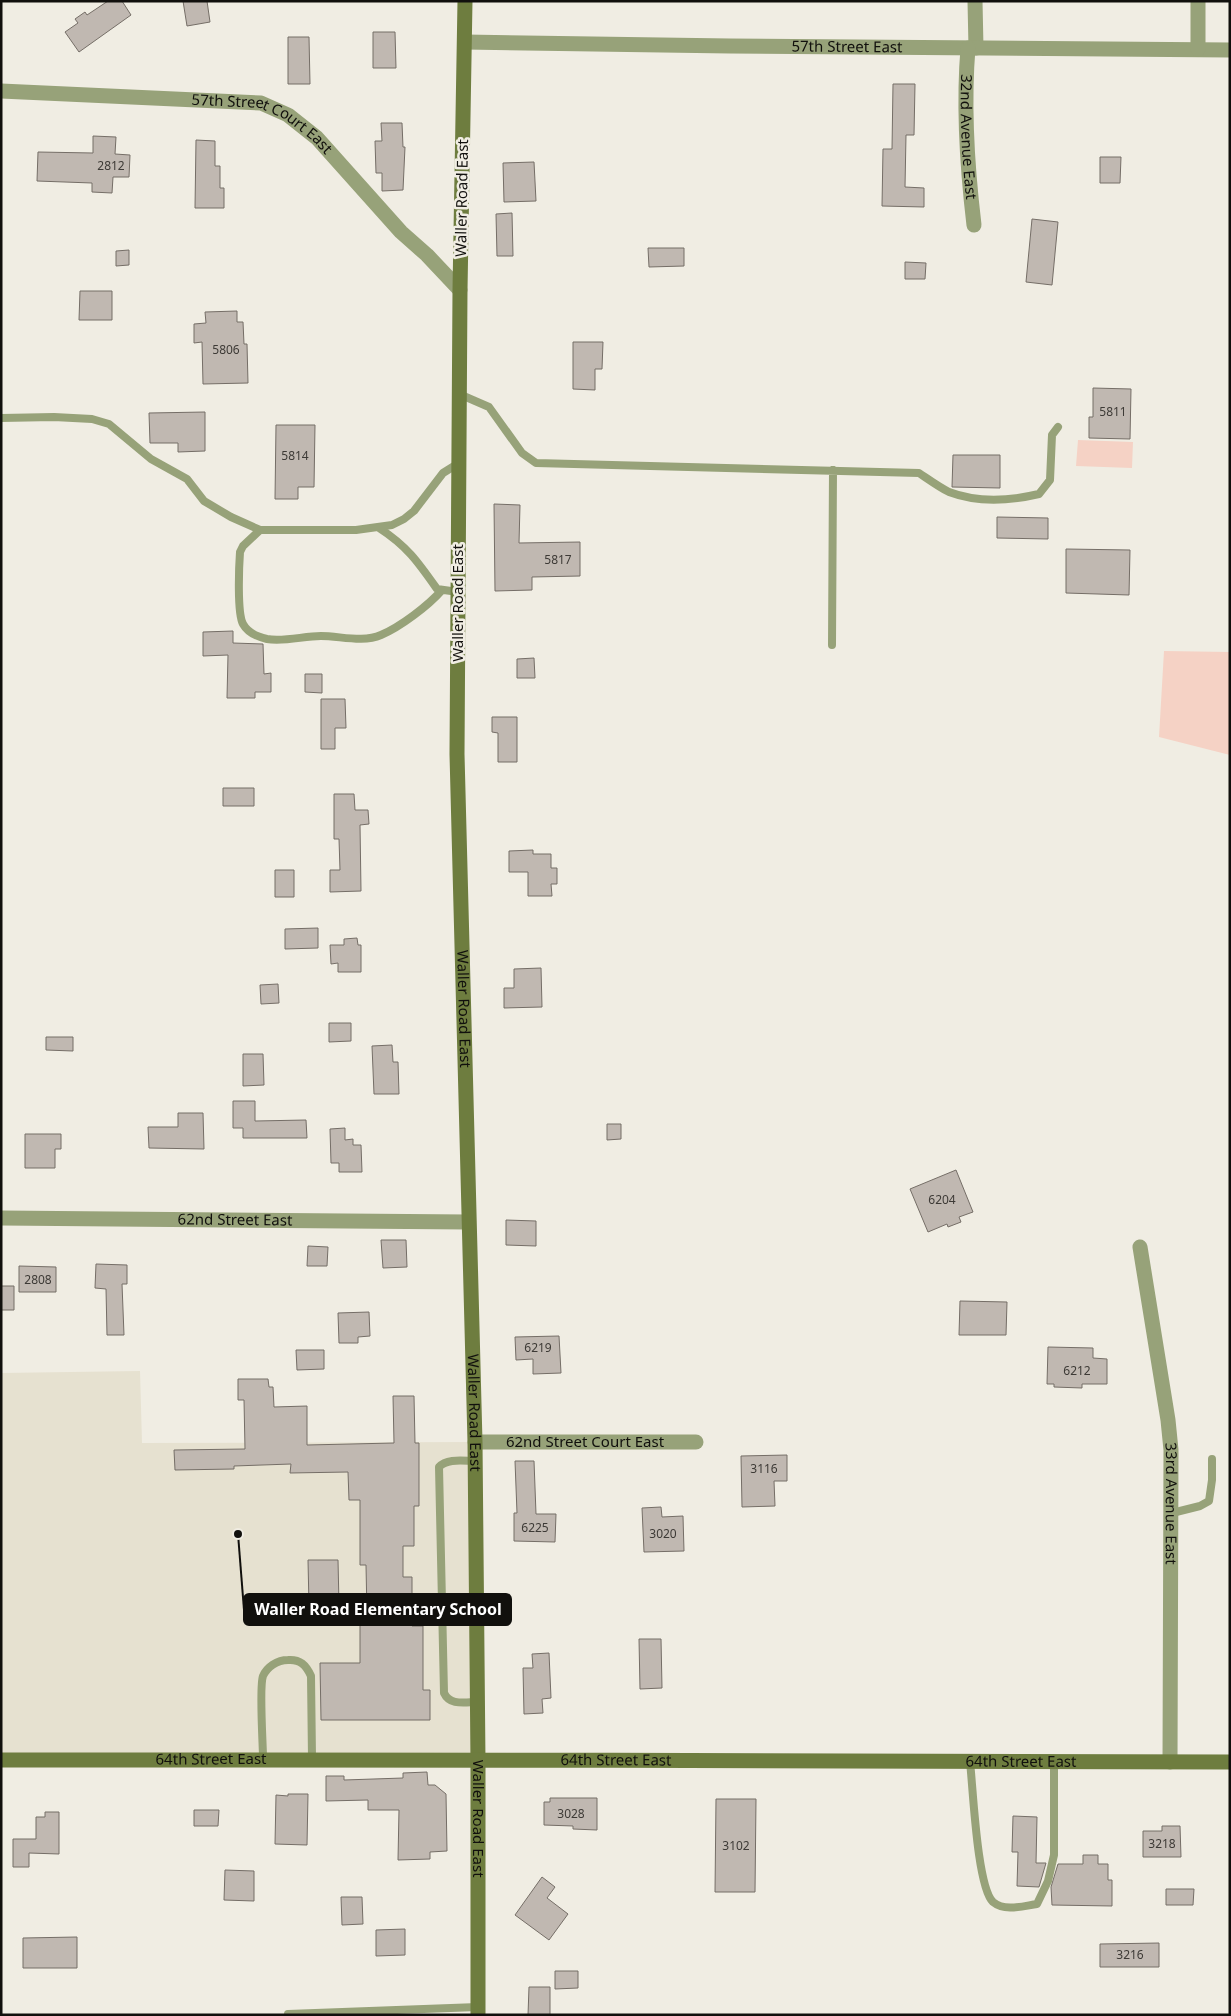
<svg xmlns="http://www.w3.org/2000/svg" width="1231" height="2016" font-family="'Noto Sans',sans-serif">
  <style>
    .built { fill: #e6e1d0 }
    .green { fill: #f5d2c5 }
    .building { fill: #c0b8b1; stroke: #756e67 }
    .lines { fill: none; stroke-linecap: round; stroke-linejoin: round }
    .lane { stroke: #97a279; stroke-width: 8 }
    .street { stroke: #97a279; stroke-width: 15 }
    .secondary { stroke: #6e7d3f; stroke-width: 15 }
    .labels { text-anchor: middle; stroke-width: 5; stroke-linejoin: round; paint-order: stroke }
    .number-label { font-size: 12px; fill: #3d3a36 }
    .street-label { font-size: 15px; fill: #11100d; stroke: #f0ede3 }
    .leader { fill: none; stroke: #11100d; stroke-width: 2 }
    .callout-dot { fill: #11100d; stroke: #f0ede3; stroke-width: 2 }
    .callout { fill: #11100d; stroke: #11100d; stroke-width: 2 }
    .callout-label { font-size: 16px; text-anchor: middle; font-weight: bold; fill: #fff }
  </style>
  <rect width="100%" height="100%" fill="#f0ede3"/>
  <path class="built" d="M140,1371L142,1443L475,1442L478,1761L1,1760V1373Z"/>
  <path class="green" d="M1078,440L1133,442L1132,468L1076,466Z
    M1164,651L1230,652V755L1159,737Z"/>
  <path class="building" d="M108,1H122L131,15L79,52L65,32L78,23L75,19L85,12L87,15Z
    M183,1H207L210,22L187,26Z
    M373,32H395L396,68H373Z
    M288,37H309L310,84H288Z
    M893,84H915L914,135H906L905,187L924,188V207L882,206L883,149H892Z
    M381,123H402L403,147H405L403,190L382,191V173H376L375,141H382Z
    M93,136L116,137L115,154L130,155L129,177H113L112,193L92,192V183L37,181L38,152L93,153Z
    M196,140L215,141V166H220V188H224V208H195Z
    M1100,157H1121L1120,183H1100Z
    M534,162L536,201L504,202L503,163Z
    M512,213L513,256H497L496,214Z
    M1032,219L1058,222L1052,285L1026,282Z
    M648,248H684V266L649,267Z
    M129,250V265L116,266V251Z
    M905,262L926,263L925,279H905Z
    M80,291H112V320H79Z
    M237,311V322H243L244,344H247L248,383L203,384L202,342L194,343V324L206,323L205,312Z
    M573,342H603L602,369H595V390L573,389Z
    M1093,388L1131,389L1130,439L1089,438V417H1093Z
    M205,412V451L178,452V443H150L149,413Z
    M276,425H315L314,487H298V499H275Z
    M953,455H1000V488L952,487Z
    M494,504L520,505L519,543L580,542V576L532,577V590L495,591Z
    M997,517L1048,518V539L997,538Z
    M1066,549L1130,550L1129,595L1066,593Z
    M233,631V643L263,644L264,674L271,673V692H255V698H227L228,655L203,656V632Z
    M534,658L535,678H517V659Z
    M305,674H322V693L305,692Z
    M321,699H345L346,728H335V749H321Z
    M492,717H517V762H498V733L492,732Z
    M223,788H254V806H223Z
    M334,794H354L355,810H368L369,824L360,825L361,891L330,892V870H340L339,839H334Z
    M533,850V854H551V868H557V884H551L552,896H528V872H509V851Z
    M275,870H294V897H275Z
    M318,928V948L285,949V929Z
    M357,938L358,945H361V972H338V963L331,964L330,945H344V939Z
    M541,968L542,1007L504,1008V988H514V969Z
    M278,984L279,1003L261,1004L260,985Z
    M329,1023H351V1041L329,1042Z
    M46,1037H73V1051L46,1050Z
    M392,1045L393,1062H398L399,1094H374L372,1046Z
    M243,1054H263L264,1085L243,1086Z
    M233,1101H255V1121L306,1120L307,1138H243V1128H233Z
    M178,1113H203L204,1149L149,1148L148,1127H178Z
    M607,1124H621V1139L607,1140Z
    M345,1128V1140L353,1139V1145H361L362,1172H339V1163H331L330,1129Z
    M25,1134H61V1149H55V1168H25Z
    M956,1170L973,1212L959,1217L961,1222L948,1227L947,1224L928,1232L910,1189Z
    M506,1220L536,1221V1246L506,1245Z
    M381,1240H406L407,1267L383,1268Z
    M308,1246L328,1247L327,1266H307Z
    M96,1264L127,1265V1284H122L124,1335H107L106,1289L95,1288Z
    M19,1266L56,1267V1292H19Z
    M1,1286H14V1310H1Z
    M960,1301L1007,1302L1006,1335H959Z
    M369,1312L370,1336L358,1337V1343H339L338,1313Z
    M559,1336L561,1373L533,1374V1359L516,1360L515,1337Z
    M1048,1347L1093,1348V1358L1107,1359V1384H1082V1388L1054,1387V1384H1047Z
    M296,1350H324V1369L297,1370Z
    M238,1379H268L269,1387H273L274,1407L307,1406V1445L394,1443L393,1396H414L415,1443H419V1506H414V1546H403V1577H412V1626H423V1690H430V1720H321L320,1663H360V1615H367L366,1565H360V1500H349L348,1472L290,1473L291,1464L234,1466V1469L175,1470L174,1450L245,1449L244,1400H238Z
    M787,1455V1481H774L775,1506L742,1507L741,1456Z
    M515,1461H534L536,1514H556L555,1542L514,1541V1513H517Z
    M661,1507L662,1517L683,1516L684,1551L644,1552L642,1508Z
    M308,1560H338L339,1605L309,1606Z
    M639,1639H661L662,1688L640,1689Z
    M549,1653L551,1698L542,1699L543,1713L524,1714L523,1668H533L532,1654Z
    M427,1772L428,1785H435L446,1794L447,1851L430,1852V1859L398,1860L399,1810H368V1800L326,1801V1776H344V1780L403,1778V1773Z
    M288,1794H308L307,1845L275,1844L276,1795L288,1796Z
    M550,1798H597V1830L573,1829V1826L544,1825V1802H550Z
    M716,1799H756L755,1892H715Z
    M194,1810H219L218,1826H194Z
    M45,1812H59V1854L29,1853V1867H13V1839H36V1817H45Z
    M1013,1816L1037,1817L1036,1863H1046L1039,1887L1017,1886L1018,1852H1012Z
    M1162,1826H1180L1181,1857H1143V1831H1162Z
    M1083,1855H1098V1864H1108V1880H1112V1906L1052,1905L1051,1887L1058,1864H1083Z
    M225,1870L254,1871V1901L224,1900Z
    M542,1877L555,1887L547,1898L568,1914L549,1940L515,1915Z
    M1166,1889H1194L1193,1905H1166Z
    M341,1897H362L363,1924L342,1925Z
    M405,1929V1955L376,1956V1930Z
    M77,1937V1968H23V1938Z
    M1159,1943V1967H1100V1944Z
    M555,1971H578V1988L555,1989Z
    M529,1987H550V2015H528Z"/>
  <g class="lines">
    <path class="lane" d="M459,394L489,407L522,453L536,463L919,473C928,479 939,487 949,492C978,503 1009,501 1039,494L1050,480L1052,435L1058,427
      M1,418L54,417L92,419L109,424L151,459L187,479L204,501L231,517L260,530H356L392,525L404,519L414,511L443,473L459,463
      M379,528C407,546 418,562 437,589L458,592
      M260,530L243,546L240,552C239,566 237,613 243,624C248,633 258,637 267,639C284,642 304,636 321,636C340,636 363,643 381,635C400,627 428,606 442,590
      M832,645L833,470
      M475,1461C464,1461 447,1458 439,1467L444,1693C450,1706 465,1702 478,1702
      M1172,1513L1200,1506L1209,1501L1212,1480V1459
      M442,1606L477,1607
      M263,1758C263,1744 259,1686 263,1676C267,1667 277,1660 288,1660C300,1659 306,1665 311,1676L312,1758
      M970,1762C973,1787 977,1887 993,1902C1005,1912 1023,1906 1037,1904L1048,1881L1054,1855V1762
      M288,2014L478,2007"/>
    <g class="street">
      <path d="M975,1L976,48"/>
      <path id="s1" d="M465,42L730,46L1230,50"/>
      <path id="s2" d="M968,48C963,108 967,166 974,225"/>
      <path d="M1198,49V1"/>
      <path id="s3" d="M1,91L261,103L288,115L317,138L401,232L427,255L460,290"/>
      <path id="s4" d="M1,1218L468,1222"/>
      <path id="s5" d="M1140,1247L1168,1420L1171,1450L1170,1762"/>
      <path id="s6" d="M475,1442H696"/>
    </g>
    <g class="secondary">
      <path id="s7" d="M465,1L460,290L457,754L475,1442L478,1761V2015"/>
      <path id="s8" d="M1,1760C411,1758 820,1762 1230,1762"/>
    </g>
  </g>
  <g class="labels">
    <g class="number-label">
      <text x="111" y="170">2812</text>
      <text x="226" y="354">5806</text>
      <text x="1113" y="416">5811</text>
      <text x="295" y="460">5814</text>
      <text x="558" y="564">5817</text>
      <text x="942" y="1204">6204</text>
      <text x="38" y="1284">2808</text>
      <text x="538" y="1352">6219</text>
      <text x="1077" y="1375">6212</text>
      <text x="764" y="1473">3116</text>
      <text x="535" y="1532">6225</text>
      <text x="663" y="1538">3020</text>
      <text x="571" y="1818">3028</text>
      <text x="1162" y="1848">3218</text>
      <text x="736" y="1850">3102</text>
      <text x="1130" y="1959">3216</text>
    </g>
    <g class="street-label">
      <text dy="5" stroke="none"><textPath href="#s1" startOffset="382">57th Street East</textPath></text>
      <text dy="5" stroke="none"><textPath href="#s3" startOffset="268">57th Street Court East</textPath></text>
      <text dy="5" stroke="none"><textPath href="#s2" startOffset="89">32nd Avenue East</textPath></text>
      <text transform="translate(462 198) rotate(-89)" y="5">Waller Road East</text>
      <text transform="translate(458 603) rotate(-90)" y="5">Waller Road East</text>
      <text dy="5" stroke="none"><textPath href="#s7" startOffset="1008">Waller Road East</textPath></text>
      <text dy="5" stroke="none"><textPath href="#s4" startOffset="234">62nd Street East</textPath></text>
      <text dy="5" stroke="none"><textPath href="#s7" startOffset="1412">Waller Road East</textPath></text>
      <text dy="5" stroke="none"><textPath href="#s6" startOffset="110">62nd Street Court East</textPath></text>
      <text dy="5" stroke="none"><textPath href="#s5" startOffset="259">33rd Avenue East</textPath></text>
      <text dy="5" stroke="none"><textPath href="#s8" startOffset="210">64th Street East</textPath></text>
      <text dy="5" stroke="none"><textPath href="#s8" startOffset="615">64th Street East</textPath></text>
      <text dy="5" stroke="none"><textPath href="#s8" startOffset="1020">64th Street East</textPath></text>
      <text dy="5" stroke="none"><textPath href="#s7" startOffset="1818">Waller Road East</textPath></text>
    </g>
  </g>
  <path class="leader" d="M238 1534L244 1610"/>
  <circle class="callout-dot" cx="238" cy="1534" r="5"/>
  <rect class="callout" x="244" y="1594" width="267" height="31" rx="5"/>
  <g class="callout-label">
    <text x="378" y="1615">Waller Road Elementary School</text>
  </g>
  <rect width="1231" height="2016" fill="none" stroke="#11100d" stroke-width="5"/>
</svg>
